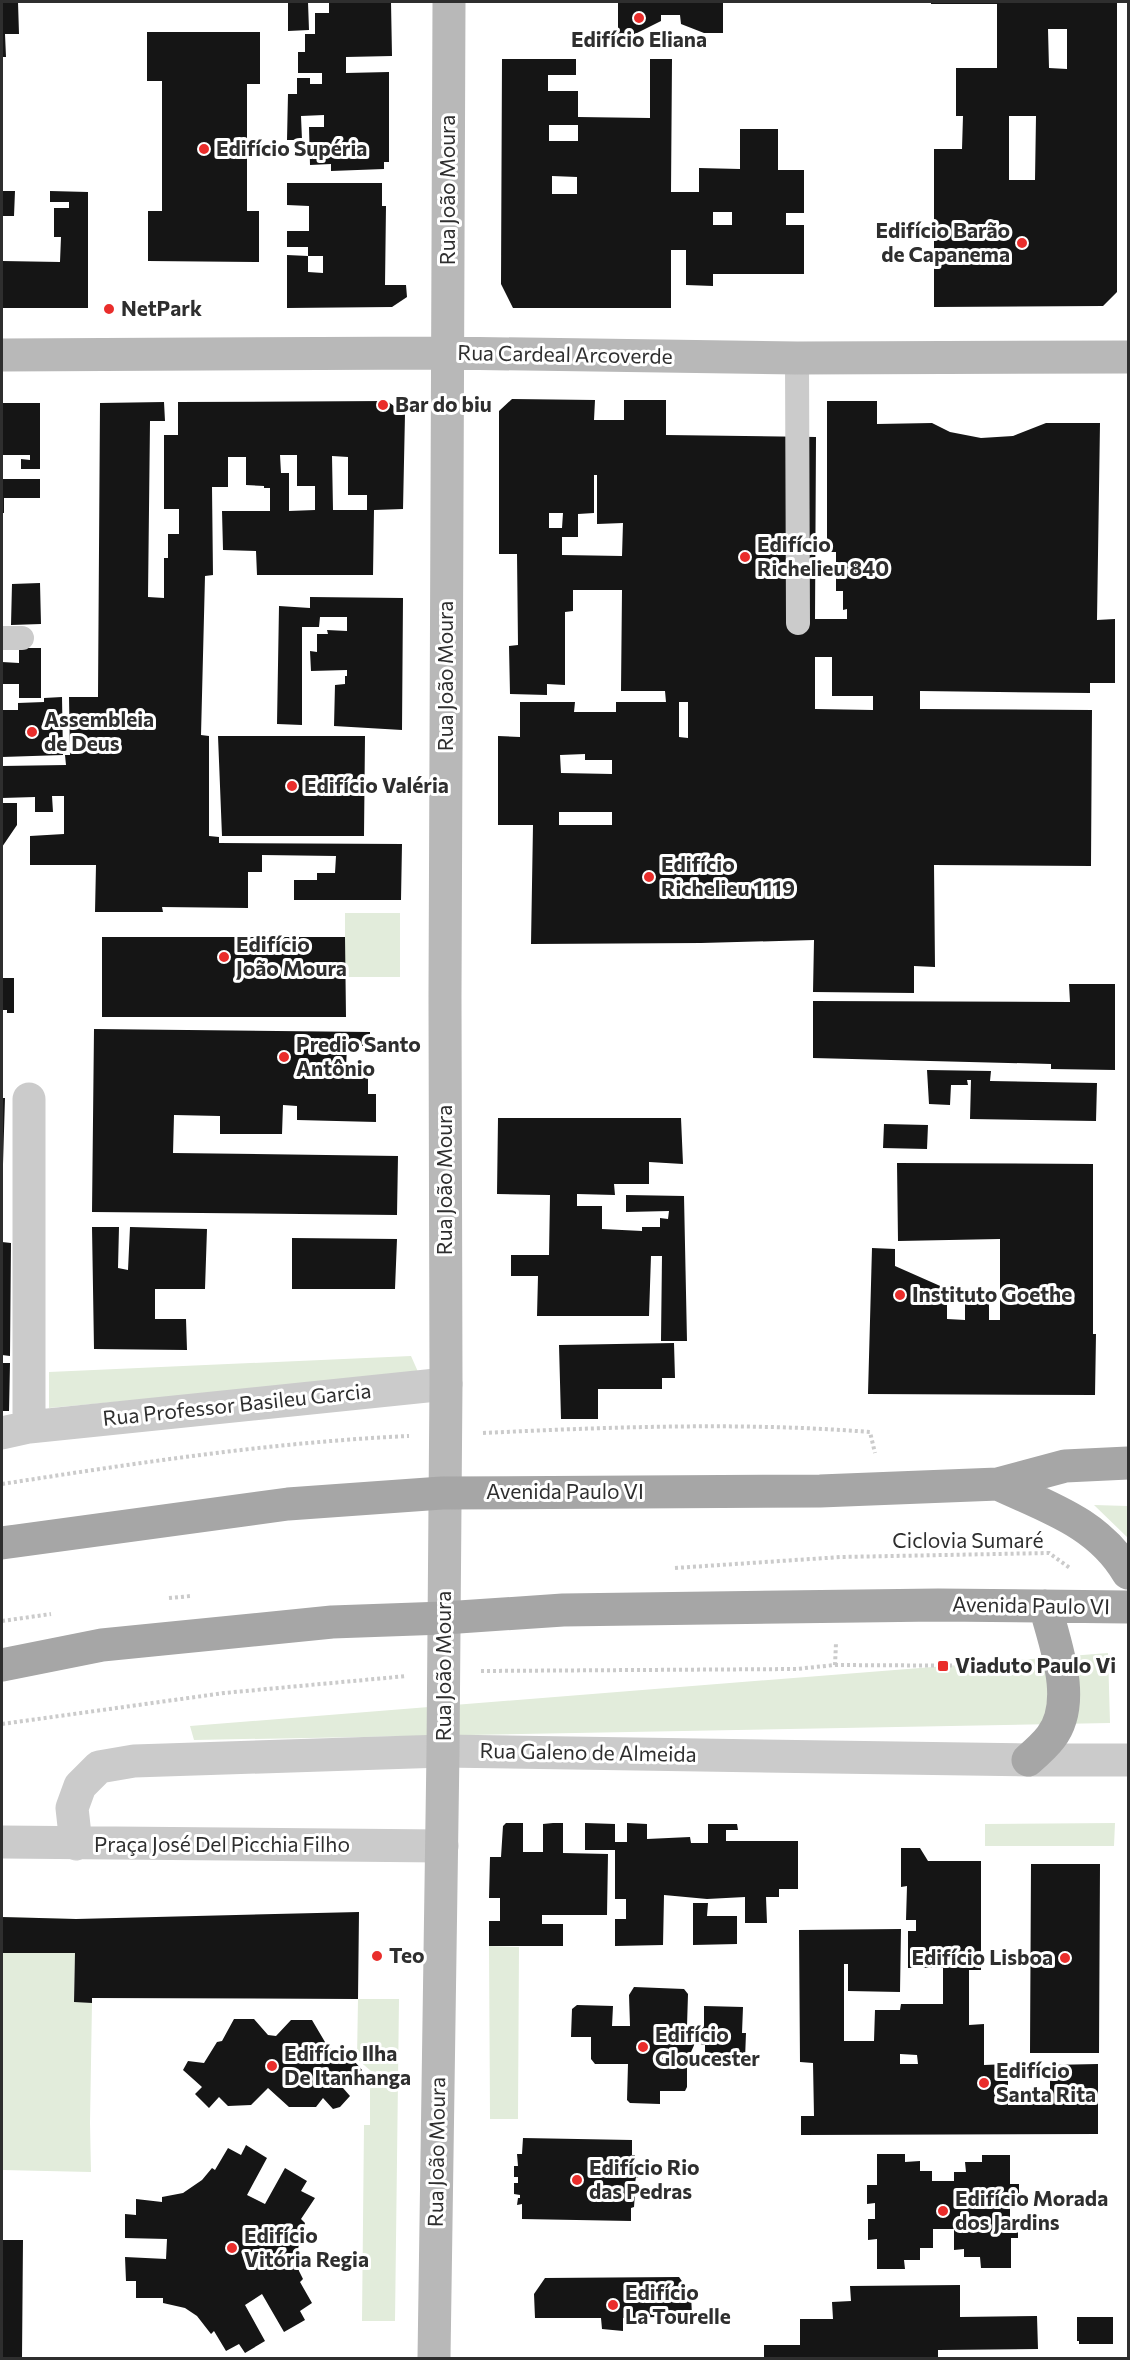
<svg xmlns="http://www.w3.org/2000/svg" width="1130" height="2360" font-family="Commissioner,sans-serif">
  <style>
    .green { fill: #e2ecdb }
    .building { fill: #151515; fill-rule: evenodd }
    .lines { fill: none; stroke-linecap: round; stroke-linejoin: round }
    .path { stroke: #cbcbcb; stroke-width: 4; stroke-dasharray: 3 3; stroke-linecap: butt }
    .lane { stroke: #cbcbcb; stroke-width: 24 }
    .street { stroke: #cbcbcb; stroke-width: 33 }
    .secondary { stroke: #b8b8b8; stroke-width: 33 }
    .primary { stroke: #a6a6a6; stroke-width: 33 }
    .poi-dot { fill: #e92d2b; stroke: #fff; stroke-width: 2 }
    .labels { text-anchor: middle; stroke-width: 6; stroke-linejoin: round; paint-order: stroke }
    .poi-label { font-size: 21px; font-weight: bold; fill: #2e2e2e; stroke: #fff; text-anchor: start }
    .street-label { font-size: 21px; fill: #2e2e2e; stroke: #fff }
  </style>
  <rect width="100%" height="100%" fill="#fff"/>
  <path class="green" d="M345,913H400V977H345Z
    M411,1356L419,1374L49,1408V1372Z
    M1094,1505L1128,1506V1538Z
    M1108,1653L1110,1723L194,1740L190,1726Z
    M1115,1823L1114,1846H985V1824Z
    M2,1917L76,1919L74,2001L92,2003L90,2123L91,2172L2,2170Z
    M489,1946L519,1947L518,2119H490Z
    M358,1999H399L395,2321H362L364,2125H370V2086L378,2077L357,2059Z"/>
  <path class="building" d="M2,2H18L19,34H5L6,57H2Z
    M288,2H308L309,30L288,31Z
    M329,2H391L392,56L346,57V73L389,72V162H384V169L331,171V164L310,165L309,127H324V115L301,116L302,140H287L288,94H297V78H310V84H322V73H298V52H305V34H315V13H329Z
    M618,2H723V33H704L681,24L680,15H661V21L635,34H618Z
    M931,2L1117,3V292L1103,306L934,307V149H962L963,116H956V68H997V4H931ZM1048,29H1067V69L1049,68ZM1009,116H1036L1035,180H1009Z
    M147,32H260V84H247V211H259V262L148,261V211H162V81H147Z
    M502,59H576V75H548V91H578V117L650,118V59H672L671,192H699V168L740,169V129H778V170H804V213H786V225H804V274H713V286L686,285V250H671V308H513L501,284ZM549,125H578V141H549ZM552,176L577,177V194H552ZM713,212H732V225H713Z
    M287,183H382V206H386L385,285H406L407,297L392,307L287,308V255L308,256V272L323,273V256H308V247H287V231H309V206L287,205Z
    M2,191H15L14,216H2Z
    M50,191L88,192V308H2V261L60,262L61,237H54V208H69V202H50Z
    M512,399L595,400L594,420H624V400H666V435L816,437L815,619H847V609L843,610V591H836V552H827V401H877V424L932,423L950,432L981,438L1013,436L1046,423H1100L1097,620L1115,619V683H1090V693L920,691V709L1092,710L1091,866L934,865L935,967L914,966V993L813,992L814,940L701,943L531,944L533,825H498V736L520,737V702H575L574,712H616V702H666L665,691H621L622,590H573V611L565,612V685L547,684V695L510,694L509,646L518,645L517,554H499V411ZM594,475H597V524L623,523L622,556L562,555V537H578V514L594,513ZM549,513H563L562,528H549ZM815,657H832V696H873V710L815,709ZM679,702H688V738L679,737ZM585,754V760H612V774L561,773L560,755ZM559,812H612V825H559Z
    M387,401L405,414L403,509L374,510L373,575H257L256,551L223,550L222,511H270V488H264V486L246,485V457H228V487H212L213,575L205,576L201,735L209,736V836L219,837V843L402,844L401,900H294V880H317V873H335L336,856L262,855V872H248V908L162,907L163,912H95L96,865H30V836L64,834V796H52L53,812H35V797L2,798V766L66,765L65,755H70L69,697H98L100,403L164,402L165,421H150L148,597L164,598V558H168V534H179V509H164V435H178V402ZM280,455H297V486H315V510L289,511V473H281ZM332,456L348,457V495H367V510H333Z
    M2,403H40V469H21V459L30,460V455H2Z
    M2,479H40V498H4V513H2Z
    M40,583L41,624L11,625L12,584Z
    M310,597L403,598L402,730L334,726L335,685L345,684V676H347V670L311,671L310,651L317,652V634H328L327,630L347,631V617H320L319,627H302V725L277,724L279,606L310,608Z
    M19,648H41V698H19V684H2V662L19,663Z
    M62,697L63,755L2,757V710H18V703L44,702V698Z
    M218,736H365L364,836H222Z
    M2,803H17V825L2,847Z
    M102,937H345L346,1017H102Z
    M2,978H14V1013H7V1010H2Z
    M1069,984H1115V1070L1051,1069V1064L813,1058V1001L1070,1002Z
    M94,1029L370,1032V1046H347L346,1068L368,1069V1094H376V1122L297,1120V1106L283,1105L282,1134H220V1116L174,1115L173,1153L398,1156L397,1215L92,1212Z
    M927,1070L991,1071L990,1081L1097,1083L1096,1121L970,1119L971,1080H967L968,1085H951L950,1105L929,1104Z
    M2,1098H5L3,1164H2Z
    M498,1118H681L683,1164L649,1162V1184H614L615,1195L577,1194V1206H602V1229L642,1231V1227H660V1218L668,1219L669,1211L626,1212V1195L684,1196L687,1341H661L662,1256H651L649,1316H537L538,1276H511V1255H549L550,1195L497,1194Z
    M884,1124L928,1125L927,1149L883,1148Z
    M897,1163L1093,1164V1334H1096L1095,1395L868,1394L872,1248L895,1249V1266L947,1289V1319L965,1320V1303H989V1320H1000V1239L898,1241Z
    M92,1227H119L118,1268L128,1270L130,1227L207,1229L205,1289H155V1319H186L187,1350L94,1349Z
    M292,1238L397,1239L395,1289H292Z
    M2,1242L11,1243L10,1356L2,1355Z
    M674,1343L675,1378H662V1389H598V1419H561L559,1345Z
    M2,1363H10L9,1411H2Z
    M506,1823H523V1852H543V1824L553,1823H563V1853L608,1854L607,1915H542V1924H563V1946H489V1921H500V1898H489L490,1857H501L503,1826Z
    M585,1823L615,1824V1842H627V1823L647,1824V1839L690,1837L691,1843H708V1824H737L738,1830H726V1841H798V1889H779V1897H766L767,1923H745V1897L707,1899L664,1895L663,1945L615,1946V1919H626V1899H615V1850H585Z
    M901,1848H920L928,1861H981V1970H969V2025L984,2024V2065L1008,2064V2105H1012V2101H1039V2105L1050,2104V2065L1098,2064V2134L801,2135V2116H814L813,2063L800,2062L799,1930L901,1929L900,1992L848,1991V1964H844V2041H874L875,2010H900L901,2004H943V1968H908V1931H916V1920H906L907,1886L901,1887ZM900,2054L917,2055L918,2064H900Z
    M1031,1864H1100L1099,2053H1030Z
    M693,1903H708L707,1916H737V1944L693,1945Z
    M359,1912L358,1999L92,1998V2003L74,2002L75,1953H2V1917L76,1919Z
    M634,1987L684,1989L688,1994L687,2026L704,2025V2006L743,2007L742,2033H746L745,2059L743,2065H705V2045L695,2043L687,2061V2087L685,2091H660V2104L630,2103L627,2100L628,2064H595L591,2059V2037H571L572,2009L577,2005L613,2006L612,2026H630L629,1995Z
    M234,2019H254L268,2035L276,2036L291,2020H312L325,2042L324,2047L331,2048L339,2063L355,2062L362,2070L343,2088L350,2096L340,2107L333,2109L323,2098L316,2107H289L268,2088L251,2105L228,2106L219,2097L209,2108L195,2094L202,2087L183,2070L188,2061L204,2063L217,2042L222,2041Z
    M523,2138L632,2140V2155H635V2164H639L638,2178L636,2177L635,2183H639L638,2193H635L634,2207L631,2208V2221L522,2219V2204L517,2205L518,2198H520V2195L514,2194V2183H518V2177H514V2166H518L517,2154H522Z
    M246,2145L267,2158L247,2195L265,2204L285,2168L307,2181L301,2191L315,2198L301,2219L305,2223L296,2256L299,2271L303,2279L300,2282L312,2303L300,2311L305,2320L284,2332L262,2294L245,2305L265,2341L245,2353L239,2344L226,2351L214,2331L211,2334L197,2316L185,2308L163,2303V2298H136V2281H126L125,2257L166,2259L167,2239L125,2238V2214L136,2215V2199L162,2202V2197L183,2193L202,2180L212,2168L215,2170L228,2148L241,2155Z
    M877,2154H905V2162L920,2161V2171H932V2181H954V2172H966L965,2162H982V2155H1010V2184H1019V2203H1010V2220H1018V2238H1011V2268H981L980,2257H964V2249L954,2250V2229H933V2248H920V2260H904L905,2269H877V2239L868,2240V2219H875V2203L867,2204V2185H877Z
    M2,2240H23L22,2358H2Z
    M679,2277L691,2294L692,2316L623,2318V2331L602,2329L601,2318H535L534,2294L545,2278Z
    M960,2285V2317L1037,2316L1038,2349L938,2350V2358H764V2345H800V2319H833L832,2302L851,2301L850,2286Z
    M1077,2317H1113V2344H1079V2341H1077Z"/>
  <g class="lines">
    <path class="path" d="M483,1433C611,1427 742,1422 870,1432L875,1453
      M2,1484C137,1463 273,1442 409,1436
      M675,1568L841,1557L1049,1553L1070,1568
      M169,1598L191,1596
      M2,1621L51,1614
      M835,1665L1023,1666
      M481,1671L796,1669L835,1665L836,1643
      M2,1724L224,1693L407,1676"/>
    <path class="lane" d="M797,358L798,623
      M2,638H22"/>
    <path class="street" d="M29,1099V1427
      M2,1433L29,1427L446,1384
      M2,1842L442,1846
      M76,1844L72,1808L80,1786L99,1767L134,1761L443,1751L1028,1760H1128"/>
    <path class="secondary" d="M2,355L448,353L797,358L1128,357
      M434,2358L443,1751L446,1384L445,997L449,2"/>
    <path class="primary" d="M998,1484C1047,1507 1099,1523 1128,1573
      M2,1543L288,1504L442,1493L820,1491L998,1484L1065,1466L1128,1463
      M2,1665L102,1645L332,1622L444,1618L563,1610L938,1605L1128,1607
      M1028,1760C1036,1753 1045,1745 1051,1737C1078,1702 1055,1644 1045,1606"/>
  </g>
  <g class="poi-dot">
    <circle cx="639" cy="18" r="6"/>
    <circle cx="204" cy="149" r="6"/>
    <circle cx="1022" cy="243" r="6"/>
    <circle cx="109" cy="309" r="6"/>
    <circle cx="383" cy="405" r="6"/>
    <circle cx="745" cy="557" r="6"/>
    <circle cx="32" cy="732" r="6"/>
    <circle cx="292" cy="786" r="6"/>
    <circle cx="649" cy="877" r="6"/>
    <circle cx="224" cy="957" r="6"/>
    <circle cx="284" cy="1057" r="6"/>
    <circle cx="900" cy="1295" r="6"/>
    <rect x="937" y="1660" width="12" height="12" rx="3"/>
    <circle cx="377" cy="1956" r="6"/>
    <circle cx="1065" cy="1958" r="6"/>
    <circle cx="643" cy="2047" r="6"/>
    <circle cx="272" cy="2066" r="6"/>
    <circle cx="984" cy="2083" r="6"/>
    <circle cx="577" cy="2180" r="6"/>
    <circle cx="943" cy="2211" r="6"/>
    <circle cx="232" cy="2248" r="6"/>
    <circle cx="613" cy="2305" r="6"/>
  </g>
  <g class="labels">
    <g class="poi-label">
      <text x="639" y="47" text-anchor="middle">Edifício Eliana</text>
      <text x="216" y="156">Edifício Supéria</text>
      <text x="1010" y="238" text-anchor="end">Edifício Barão<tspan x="1010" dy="24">de Capanema</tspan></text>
      <text x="121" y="316">NetPark</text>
      <text x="395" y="412">Bar do biu</text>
      <text x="757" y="552">Edifício<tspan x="757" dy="24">Richelieu 840</tspan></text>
      <text x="44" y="727">Assembleia<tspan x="44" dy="24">de Deus</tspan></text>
      <text x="304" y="793">Edifício Valéria</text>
      <text x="661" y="872">Edifício<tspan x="661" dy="24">Richelieu 1119</tspan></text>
      <text x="236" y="952">Edifício<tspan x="236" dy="24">João Moura</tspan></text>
      <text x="296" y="1052">Predio Santo<tspan x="296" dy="24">Antônio</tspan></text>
      <text x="912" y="1302">Instituto Goethe</text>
      <text x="955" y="1673">Viaduto Paulo Vi</text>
      <text x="389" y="1963">Teo</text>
      <text x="1053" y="1965" text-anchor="end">Edifício Lisboa</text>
      <text x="655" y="2042">Edifício<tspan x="655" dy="24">Gloucester</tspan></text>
      <text x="284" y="2061">Edifício Ilha<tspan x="284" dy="24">De Itanhanga</tspan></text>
      <text x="996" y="2078">Edifício<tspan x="996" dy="24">Santa Rita</tspan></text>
      <text x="589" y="2175">Edifício Rio<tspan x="589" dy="24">das Pedras</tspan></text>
      <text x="955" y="2206">Edifício Morada<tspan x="955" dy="24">dos Jardins</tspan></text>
      <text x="244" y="2243">Edifício<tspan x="244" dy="24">Vitória Regia</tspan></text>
      <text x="625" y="2300">Edifício<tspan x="625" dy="24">La Tourelle</tspan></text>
    </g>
    <g class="street-label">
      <text transform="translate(448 190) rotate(-90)" y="7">Rua João Moura</text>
      <text transform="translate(565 355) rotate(1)" y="7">Rua Cardeal Arcoverde</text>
      <text transform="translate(446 676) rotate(-90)" y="7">Rua João Moura</text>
      <text transform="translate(445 1180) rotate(-90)" y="7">Rua João Moura</text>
      <text transform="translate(237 1405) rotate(-6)" y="7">Rua Professor Basileu Garcia</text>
      <text x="565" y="1499">Avenida Paulo VI</text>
      <text x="968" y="1548">Ciclovia Sumaré</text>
      <text transform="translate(1031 1606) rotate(1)" y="7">Avenida Paulo VI</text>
      <text transform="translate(444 1666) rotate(-90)" y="7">Rua João Moura</text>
      <text transform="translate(588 1753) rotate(1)" y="7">Rua Galeno de Almeida</text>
      <text x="222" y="1852">Praça José Del Picchia Filho</text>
      <text transform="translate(437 2152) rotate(-89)" y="7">Rua João Moura</text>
    </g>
  </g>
  <rect width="1130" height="2360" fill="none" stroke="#2e2e2e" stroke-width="6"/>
</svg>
